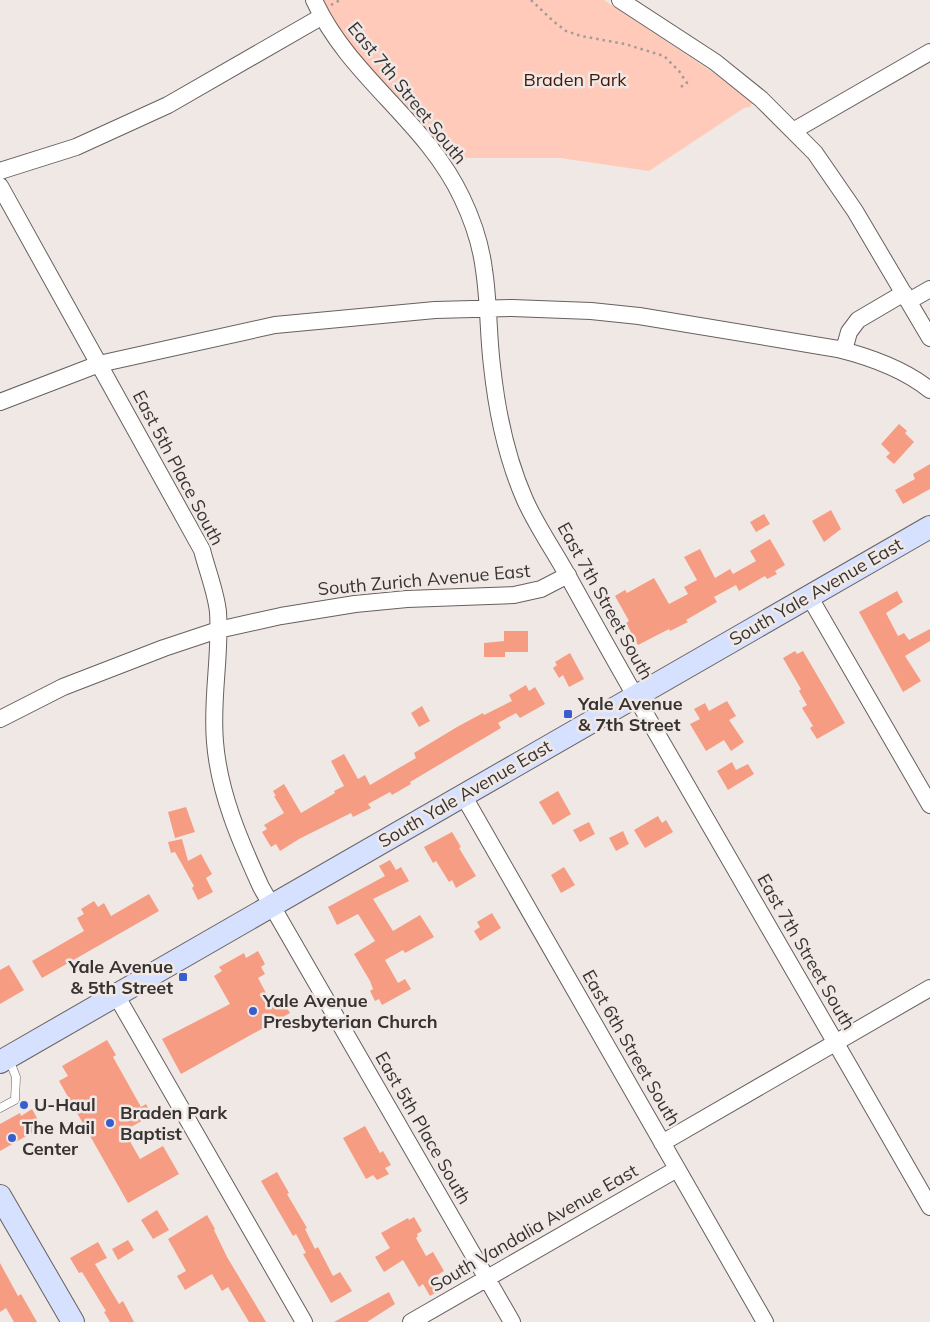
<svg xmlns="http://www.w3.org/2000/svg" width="930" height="1322" font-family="Mulish,sans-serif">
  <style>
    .green { fill: #ffcaba }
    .building { fill: #f69c82 }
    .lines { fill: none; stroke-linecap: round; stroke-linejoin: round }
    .lane-casing { stroke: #67605e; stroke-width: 9 }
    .street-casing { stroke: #67605e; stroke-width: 18 }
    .secondary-casing { stroke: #67605e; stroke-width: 24 }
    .path { stroke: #a19b99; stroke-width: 2.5; stroke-dasharray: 2.5 4; stroke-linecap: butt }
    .lane { stroke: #fff; stroke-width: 8 }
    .street { stroke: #fff; stroke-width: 16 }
    .secondary { stroke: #d6e1ff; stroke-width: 22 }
    .poi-dot { fill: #385dce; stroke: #f0e8e5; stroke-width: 2 }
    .labels { text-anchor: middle; stroke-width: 5; stroke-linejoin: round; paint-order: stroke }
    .park-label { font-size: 18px; fill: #4c1606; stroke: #f0e8e5 }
    .street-label { font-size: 18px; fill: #363332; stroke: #f0e8e5 }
    .poi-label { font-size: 18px; font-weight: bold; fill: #363332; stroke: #f0e8e5; text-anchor: start }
  </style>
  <rect width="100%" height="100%" fill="#f0e8e5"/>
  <path class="green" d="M322,0H604L714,73L752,103L750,107L744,108L649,171L560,158H452L361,58L327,11Z"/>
  <path class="building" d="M899,424L907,431L905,433L914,442L894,464L886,457L890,453L881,444Z
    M930,464V489L903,504L895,490L915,479L913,474Z
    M831,510L841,529L824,542L812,521Z
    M764,514L770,524L756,532L750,522Z
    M770,539L785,565L775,571L777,574L767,579L765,576L739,591L736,585L714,597L717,602L686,620L688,622L670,631L669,629L638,645L626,623L629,621L615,596L625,590L627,593L654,578L669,604L688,594L684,587L697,580L684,557L700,549L715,578L730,569L733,574L756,561L750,551Z
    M897,591L903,602L886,613L898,636L904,633L909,640L930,629V641L905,656L921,681L903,692L859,612Z
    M504,631H528V652H505V657H484V643L504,641Z
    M795,651L797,654L803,651L845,723L817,739L810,728L813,726L802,708L807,705L799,691L801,689L783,658Z
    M570,653L584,679L569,687L563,675L559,678L553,668L557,665L555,662Z
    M526,685L529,691L535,687L545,704L520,718L516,713L498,723L501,728L410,782L411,784L392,795L390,792L368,804L371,808L353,817L351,813L299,839L280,851L276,844L271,847L262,832L267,829L264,825L284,813L274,796H276L273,791L284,784L301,813L335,793L334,791L344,786L331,761L344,754L358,779L365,775L370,785L416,758L414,753L457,727L483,713L484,715L512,701L509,695Z
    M727,701L736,716L729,720L744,742L731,751L724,740L706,751L690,724L700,719L694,709L705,703L709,711Z
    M422,706L430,721L419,727L411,713Z
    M732,762L736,770L748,764L754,774L728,790L717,771Z
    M558,791L571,814L553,825L539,802Z
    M186,807L195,832L175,838L168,812Z
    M658,816L662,823L666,820L673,832L645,848L634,830Z
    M589,822L595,834L580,842L573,830Z
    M623,831L629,844L616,851L609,838Z
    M452,832L461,847L459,848L476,876L456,888L452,880L449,882L436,861L433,863L424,847Z
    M182,839L188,861L201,854L212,874L206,878L213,892L198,900L192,888L194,886L175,852L171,853L168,842Z
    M390,860L396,870L401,867L409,881L373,899L393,931L420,915L434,937L405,953L403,950L385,960L398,983L405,979L411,989L382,1005L379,999L375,1001L370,991L373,989L370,981L354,954L375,941L358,914L337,925L328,907L385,876L379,866Z
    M564,867L575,885L561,893L551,875Z
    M149,894L159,911L42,978L32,961L84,931L77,918L84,914L81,909L94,901L98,907L104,903L111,916Z
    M492,913L501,928L480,941L474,931L480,927L477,922Z
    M258,951L265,964L261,967L265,974L258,978L274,1008L284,1003L290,1013L181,1074L162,1039L230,1004L214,976L222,971L219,967L244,953L246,958Z
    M9,965L24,990L0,1004V970Z
    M107,1040L116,1055L113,1057L141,1107L146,1104L152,1115L124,1131L140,1159L163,1146L179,1174L128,1203L59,1081L68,1076L62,1066Z
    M32,1109L42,1127L0,1151V1124L20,1113L21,1116Z
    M365,1126L380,1153L383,1151L391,1165L385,1168L389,1174L377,1180L373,1175L366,1179L343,1138Z
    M277,1172L289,1193L287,1194L307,1228L305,1229L315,1249L318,1247L333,1276L340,1272L352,1291L331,1303L303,1254L306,1253L296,1234L293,1236L261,1181Z
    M157,1210L169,1230L153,1239L141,1220Z
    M207,1215L215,1229L214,1230L227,1257L266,1322H249L228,1287L222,1291L212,1274L185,1290L177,1276L186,1271L168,1239Z
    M414,1217L422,1231L417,1234L418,1236L416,1238L426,1256L433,1252L444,1271L436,1276L443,1288L430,1296L423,1284L419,1287L403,1260L384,1272L375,1257L390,1248L381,1233L408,1218L409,1220Z
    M128,1240L134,1250L118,1260L112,1249Z
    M98,1242L107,1258L95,1264L119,1304L123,1301L134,1322H110L104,1312L106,1311L82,1272L79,1273L70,1258Z
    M0,1263L18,1296L21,1294L37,1322H14L6,1308L0,1312Z
    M389,1292L395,1304L367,1322H334Z"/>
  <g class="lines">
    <defs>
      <path id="lane" d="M0,1108L15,1100L16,1077L9,1059"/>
      <path id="street" d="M314,0C349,77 426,121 462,198C473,221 481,245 484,270C489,302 488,334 492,366C497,413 506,457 525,500C537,527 555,552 569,578C600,634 632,691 664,746C753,900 842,1053 930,1207
        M620,0L715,62L761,99L815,153L855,211L930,338
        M793,131L930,52
        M0,171L76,147L168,105L321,17
        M0,186L202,550C207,570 216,592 218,612C221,656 211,699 215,742C219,793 240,841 261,887L512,1322
        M909,301L930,289
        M844,350L849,332L858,320L904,293
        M0,402L99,364L275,325L435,310L512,308L591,311L639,316L838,349C870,357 904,369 930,390
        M809,596L930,805
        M0,719L63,687L164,648L218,630L281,616L355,604L407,599L514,595L541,589L568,575
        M463,795L765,1322
        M116,995L304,1322
        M662,1143L930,988
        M411,1322L677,1169"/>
      <path id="secondary" d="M0,1062L930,527
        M0,1196L73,1322"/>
    </defs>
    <use href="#lane" class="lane-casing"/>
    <use href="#street" class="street-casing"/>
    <use href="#secondary" class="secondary-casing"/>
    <path class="path" d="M531,0L553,21L566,31L581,36L625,44L664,56L679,71L687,83L679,88
      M331,5L340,0"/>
    <use href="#lane" class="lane"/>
    <use href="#street" class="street"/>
    <use href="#secondary" class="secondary"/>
  </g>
  <g class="poi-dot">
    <rect x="563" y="709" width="10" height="10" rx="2.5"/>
    <rect x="178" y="972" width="10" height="10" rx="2.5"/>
    <circle cx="253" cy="1011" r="5"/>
    <circle cx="24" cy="1105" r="5"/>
    <circle cx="110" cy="1123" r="5"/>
    <circle cx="12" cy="1138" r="5"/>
  </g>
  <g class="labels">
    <g class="park-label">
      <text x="575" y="86">Braden Park</text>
    </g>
    <g class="street-label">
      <text transform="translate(407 93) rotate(51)" y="6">East 7th Street South</text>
      <text transform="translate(178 468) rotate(62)" y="6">East 5th Place South</text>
      <text transform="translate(424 580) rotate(-5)" y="6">South Zurich Avenue East</text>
      <text transform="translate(816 592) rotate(-30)" y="6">South Yale Avenue East</text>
      <text transform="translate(605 601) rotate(61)" y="6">East 7th Street South</text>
      <text transform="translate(465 794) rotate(-30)" y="6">South Yale Avenue East</text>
      <text transform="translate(806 952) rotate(60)" y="6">East 7th Street South</text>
      <text transform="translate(631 1048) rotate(60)" y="6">East 6th Street South</text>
      <text transform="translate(423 1128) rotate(60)" y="6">East 5th Place South</text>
      <text transform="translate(534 1228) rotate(-30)" y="6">South Vandalia Avenue East</text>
    </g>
    <g class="poi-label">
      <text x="578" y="710">Yale Avenue<tspan x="578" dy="21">&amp; 7th Street</tspan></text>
      <text x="173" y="973" text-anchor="end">Yale Avenue<tspan x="173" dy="21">&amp; 5th Street</tspan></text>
      <text x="263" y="1007">Yale Avenue<tspan x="263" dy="21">Presbyterian Church</tspan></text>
      <text x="34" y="1111">U-Haul</text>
      <text x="120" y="1119">Braden Park<tspan x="120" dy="21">Baptist</tspan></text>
      <text x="22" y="1134">The Mail<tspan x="22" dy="21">Center</tspan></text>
    </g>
  </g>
</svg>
